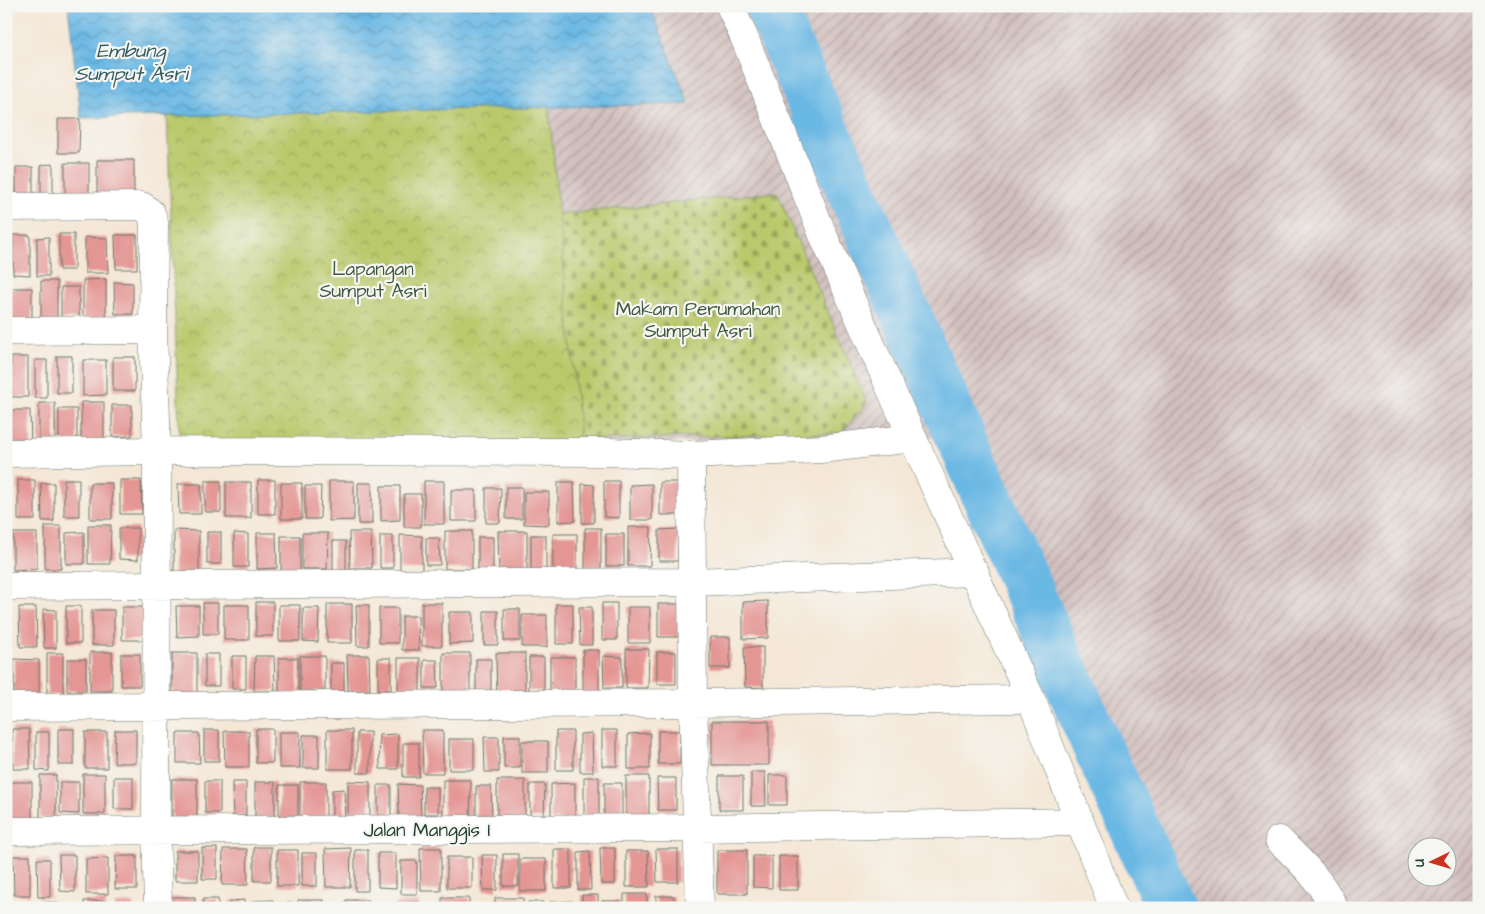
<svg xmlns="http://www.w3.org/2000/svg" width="1485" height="914" font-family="'Architects Daughter',sans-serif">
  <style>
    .industrial { fill: url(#industrial-furrows); fill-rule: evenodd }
    .cemetery { fill: url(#cemetery-stones); stroke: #6c8350 }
    .park { fill: url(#park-crowns); stroke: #6c8350 }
    .water { fill: url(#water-waves); stroke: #447a8c }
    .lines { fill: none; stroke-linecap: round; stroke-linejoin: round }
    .river { stroke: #6ab8e4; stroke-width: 50 }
    .building { fill: #e49694 }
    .minor-casing { stroke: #6a786d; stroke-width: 29 }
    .minor { stroke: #fff; stroke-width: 28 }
    .labels { text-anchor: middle; stroke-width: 4.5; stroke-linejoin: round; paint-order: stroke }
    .park-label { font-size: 19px; fill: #3e593f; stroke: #f6f6f2 }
    .street-label { font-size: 19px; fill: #1f3d34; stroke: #f6f6f2 }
    .water-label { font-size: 20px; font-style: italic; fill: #325c60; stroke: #f6f6f2 }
  </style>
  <defs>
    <pattern id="industrial-furrows" width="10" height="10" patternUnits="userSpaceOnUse" patternTransform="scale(1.25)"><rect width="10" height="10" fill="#d1bfbd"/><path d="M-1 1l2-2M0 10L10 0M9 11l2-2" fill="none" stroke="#a99c9a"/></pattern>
    <pattern id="cemetery-stones" width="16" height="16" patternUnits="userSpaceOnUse" patternTransform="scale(1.25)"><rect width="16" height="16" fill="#bac96c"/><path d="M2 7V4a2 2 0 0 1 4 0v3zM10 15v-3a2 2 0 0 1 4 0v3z" fill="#97a45a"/></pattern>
    <pattern id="park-crowns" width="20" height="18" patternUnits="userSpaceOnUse" patternTransform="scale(1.25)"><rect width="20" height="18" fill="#bac96c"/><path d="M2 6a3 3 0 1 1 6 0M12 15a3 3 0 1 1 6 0" fill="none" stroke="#97a45a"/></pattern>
    <pattern id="water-waves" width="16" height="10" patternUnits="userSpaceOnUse" patternTransform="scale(1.25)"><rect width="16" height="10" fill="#6ab8e4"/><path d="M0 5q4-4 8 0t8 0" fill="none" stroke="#5797ba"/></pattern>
  </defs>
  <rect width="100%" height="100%" fill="#f6f6f2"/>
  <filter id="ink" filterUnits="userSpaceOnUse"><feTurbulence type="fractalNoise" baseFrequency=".02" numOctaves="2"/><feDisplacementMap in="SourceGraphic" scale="10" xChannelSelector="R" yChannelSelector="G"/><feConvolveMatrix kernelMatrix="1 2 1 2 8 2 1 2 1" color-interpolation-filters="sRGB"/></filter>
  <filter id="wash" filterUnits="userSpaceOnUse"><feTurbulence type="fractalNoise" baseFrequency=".0096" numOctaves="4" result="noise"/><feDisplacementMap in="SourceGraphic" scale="20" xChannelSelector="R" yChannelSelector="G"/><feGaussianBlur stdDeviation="1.12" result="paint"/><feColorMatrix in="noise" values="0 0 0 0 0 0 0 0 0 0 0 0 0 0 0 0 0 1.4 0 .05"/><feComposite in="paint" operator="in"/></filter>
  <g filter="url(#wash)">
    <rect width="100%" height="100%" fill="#f4e7d6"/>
    <path class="industrial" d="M68,6H1479V908H1145L934,438L180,451L167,116L81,118ZM1418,846H1448V876H1418Z"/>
    <path class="cemetery" d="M777,192L867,403L841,433L580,440L556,215Z"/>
    <path class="park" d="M549,107L580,440L180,451L167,116Z"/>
    <path class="water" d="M68,6H650L689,104L81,118Z"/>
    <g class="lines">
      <path class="river" d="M770,6L1097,746L1171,908"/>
    </g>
    <g id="blocks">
      <path class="building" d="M58,119H80L79,153H58Z
        M97,160H134V200H97Z
        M6,162H9V205H6Z
        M65,163H89V203H65Z
        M53,164V198H41V165Z
        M16,167H33V202H16Z
        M59,234H74V270H59Z
        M13,235H30V275L13,274Z
        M115,235H137V269H116Z
        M49,237V276H37V238Z
        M85,237L107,238L108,273H85Z
        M106,279V319H83V280Z
        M41,281H57V323H41Z
        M114,282L133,283V314H115Z
        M61,287H79V319H61Z
        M8,288H32V324H8Z
        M57,356H72V393H57Z
        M11,357H28V397H11Z
        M113,357H135V391H113Z
        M35,360H47V398H35Z
        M83,360H106V395L83,396Z
        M81,402H104V441H81Z
        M39,403H55V445L39,446Z
        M112,405H132V436L112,437Z
        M59,409H77V441H59Z
        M6,410H30L31,447H6Z
        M64,479H79V516H64Z
        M18,480H35V520H18Z
        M120,480H141L142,514H120Z
        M258,480H275V514H258Z
        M205,481H221V512H205Z
        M329,481H354V520L329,521Z
        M424,481H444V524H424Z
        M604,481H619V518L604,517Z
        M226,482H251V518H226Z
        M558,482H574L575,521L558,522Z
        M660,482H681L682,515H660Z
        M41,483H54V521H42Z
        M90,483H112V519H90Z
        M281,483H302V519H281Z
        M358,483H372V524H358Z
        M178,484H201V514H179Z
        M582,484L594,485V523H582Z
        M652,484V520H630V485Z
        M305,486H321L320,519H305Z
        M381,486H400V520L381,521Z
        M506,487H522V519H506Z
        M486,488H501L500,523H486Z
        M451,490H476V521H451Z
        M6,491H10V523H6Z
        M524,492H549V525L524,524Z
        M404,494H421V527H404Z
        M88,525H111L110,564H88Z
        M45,526H61V569H45Z
        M628,527H651L650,566H628Z
        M119,528H138V560L119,559Z
        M585,528H601V570H585Z
        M678,529V561H659V530Z
        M174,530L199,531V576H174Z
        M445,531H472V569H445Z
        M498,531H527V578L499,577Z
        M84,532V564H66V533Z
        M207,532H221V564H207Z
        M349,532H371L372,568H350Z
        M13,533H37V569L13,570Z
        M234,533L248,534V567H234Z
        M257,533H276L277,568L257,569Z
        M302,533H328L327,569H302Z
        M553,534H577V571H553Z
        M606,534H624V566H606Z
        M400,535L422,536V570H400Z
        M531,535H546V569H531Z
        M281,536H300V571H281Z
        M380,536H393V568H380Z
        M478,537H493V571L478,570Z
        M426,538H439L440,565H426Z
        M333,541H346V573L333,574Z
        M768,601V638L743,639V602Z
        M256,602H273V636H256Z
        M203,603H218V634H203Z
        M422,603H442V646H422Z
        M602,603H617V640H602Z
        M327,604H352V643H327Z
        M556,604H573V644H556Z
        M658,604H679L680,637H658Z
        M224,605H249V640H224Z
        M279,605H300V641H279Z
        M356,605H369V646H357Z
        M66,606H81V643H66Z
        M176,606H199V636L177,637Z
        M19,607H36L37,647H20Z
        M122,607H143V640H122Z
        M579,607H592V645H580Z
        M628,607H650V643H628Z
        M303,608H319L318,642L303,641Z
        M379,608H398V643H379Z
        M43,609L56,610V648H44Z
        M504,609H520V641H504Z
        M92,610H114V645H92Z
        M484,611H498V645H484Z
        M449,612H473V643L449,644Z
        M522,615H547V647H522Z
        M402,616H418L419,650H402Z
        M6,617H11V649H6Z
        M710,637H730V668H710Z
        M744,647H763V688L745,687Z
        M626,649H649L648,688H626Z
        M583,650H599V693H583Z
        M90,652H112V691H90Z
        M657,652H676V684H657Z
        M47,653H63V695H47Z
        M172,653H197V699H172Z
        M443,653H470V691H443Z
        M496,653H525V700H497Z
        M121,654H140V686H121Z
        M205,654H219V686H205Z
        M347,655H369L370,690L348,691Z
        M232,656H246V689H232Z
        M255,656H274L275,691H254Z
        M300,656H325V691H300Z
        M603,656L622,657V688H604Z
        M529,657H544V691H529Z
        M550,657H575V693H550Z
        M279,658H298V693L279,694Z
        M378,658H391V690H378Z
        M398,658H420V692H398Z
        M14,659L39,660V696H14Z
        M67,659H86V691H67Z
        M476,659H491V693H476Z
        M6,660H8V694H6Z
        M424,660H437L438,688H424Z
        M331,663H344V696H331Z
        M712,721H769V765H712Z
        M12,729H29L30,769H13Z
        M58,729H74V765H58Z
        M256,729H273V763H256Z
        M115,730H136V763H114Z
        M204,730H219V761H204Z
        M327,730H352V769H327Z
        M422,730H443V773H423Z
        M602,730H617V766H602Z
        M224,731H249V767H225Z
        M556,731H573V770H556Z
        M658,731H680V764H658Z
        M36,732H49V771L36,770Z
        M85,732H107V768H85Z
        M279,732H300V768H279Z
        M357,732H370V773H357Z
        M177,733H199L200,763H177Z
        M592,733L593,772H580V734Z
        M650,733V769H628V734Z
        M398,734V769H380L379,735Z
        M303,735H319V768H303Z
        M504,736H520V768H504Z
        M484,737H499V772H485Z
        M449,739H474V770H449Z
        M522,741H548V773H522Z
        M403,743H419V777H403Z
        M751,772H765L766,806H751Z
        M83,774H105V814H83Z
        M40,775H56V818H40Z
        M769,775H787V805H769Z
        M626,776H649V815H626Z
        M719,776H743V810H719Z
        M114,777H133V809H114Z
        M584,777H599V819H584Z
        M657,778H676V810H658Z
        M172,779H197V825H172Z
        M443,780H471L470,818H443Z
        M497,780H525V827L497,826Z
        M205,781H220V813H205Z
        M348,781L370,782V817H348Z
        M7,782H32V819H7Z
        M60,782H79V814L60,813Z
        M232,782H246V816H233Z
        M255,782H275V818H255Z
        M300,782H326V818H300Z
        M575,783V820H551V784Z
        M604,783H622V815H604Z
        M398,784L420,785L421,819H399Z
        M530,784H545L544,818H530Z
        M279,785H298V820H279Z
        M378,785H391V817H378Z
        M476,786H491L492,819H476Z
        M424,787H438V814H424Z
        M344,789L345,822H332V790Z
        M254,847H271V881H254Z
        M202,848H217V879H202Z
        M351,848L350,887H326L325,849Z
        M420,848H441V891H421Z
        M600,848H615V884H601Z
        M223,849H247L248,885H222Z
        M554,849H571V888H554Z
        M656,849H678V882H657Z
        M277,850H298V886H277Z
        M355,850H368V891H355Z
        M717,850H747V894H717Z
        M175,851H198V881H175Z
        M590,851L591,890H578V852Z
        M626,851H648L649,887H626Z
        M302,853H317V886H302Z
        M378,853H396V888L378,887Z
        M503,854H518V886H503Z
        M59,855H75V892L60,891Z
        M482,855H497V890H483Z
        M13,856H30V895H14Z
        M116,856H137V889H115Z
        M753,856H772V888L753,887Z
        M779,856H798V890H779Z
        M447,857H472V888H447Z
        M108,858V894H86V859Z
        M37,859H50V897H38Z
        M520,859H546V891H520Z
        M401,861H417V894H401Z
        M624,894H647V908H624Z
        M582,895H598V908H582Z
        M656,896H674V908H656Z
        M170,897H195V908H170Z
        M442,898H469V908H442Z
        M495,898H523V908H495Z
        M203,899H218V908H203Z
        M244,900V908H230V901Z
        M273,900V908H253V901Z
        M298,900H324V908H298Z
        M346,900H368V908H346Z
        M84,901H106V908H84Z
        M573,901V908H549V902Z
        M602,901H620V908H602Z
        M41,902H57V908H41Z
        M419,902V908H396V903Z
        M528,902H543V908H528Z
        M134,903V908H115V904Z
        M277,903H296V908H277Z"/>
    </g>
  </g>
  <g filter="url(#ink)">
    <use href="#blocks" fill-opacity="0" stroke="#6a786d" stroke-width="1"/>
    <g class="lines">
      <defs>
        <path id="minor" d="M730,6L744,37L823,235L895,399L1031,699L1114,908
          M6,207L142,206L151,213L154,222L153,330L157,451L156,830L158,908
          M6,331L153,330
          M6,453L157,451L611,452L691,455L821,449L913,438
          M691,455L693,703L700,908
          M6,586L692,582L975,572
          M6,707L693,703L1031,699
          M6,831L698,828L1079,822
          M1279,840C1300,861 1322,881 1334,908"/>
      </defs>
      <use href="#minor" class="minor-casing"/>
      <use href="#minor" class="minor"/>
    </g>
  </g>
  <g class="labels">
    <g class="park-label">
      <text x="373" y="275">Lapangan<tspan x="373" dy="22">Sumput Asri</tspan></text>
      <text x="698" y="315">Makam Perumahan<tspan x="698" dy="22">Sumput Asri</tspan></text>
    </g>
    <g class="street-label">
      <text x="427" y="836">Jalan Manggis I</text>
    </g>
    <g class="water-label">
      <text x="131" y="57">Embung<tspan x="131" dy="23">Sumput Asri</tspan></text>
    </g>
  </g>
  <rect width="1485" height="914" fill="none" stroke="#f6f6f2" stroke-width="25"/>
  <g transform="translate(1432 862) rotate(265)"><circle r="24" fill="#f6f6f2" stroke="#a0aca6"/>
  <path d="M0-4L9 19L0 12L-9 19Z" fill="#c8321e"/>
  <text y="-8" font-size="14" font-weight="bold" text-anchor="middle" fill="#1f3d34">U</text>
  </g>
</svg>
